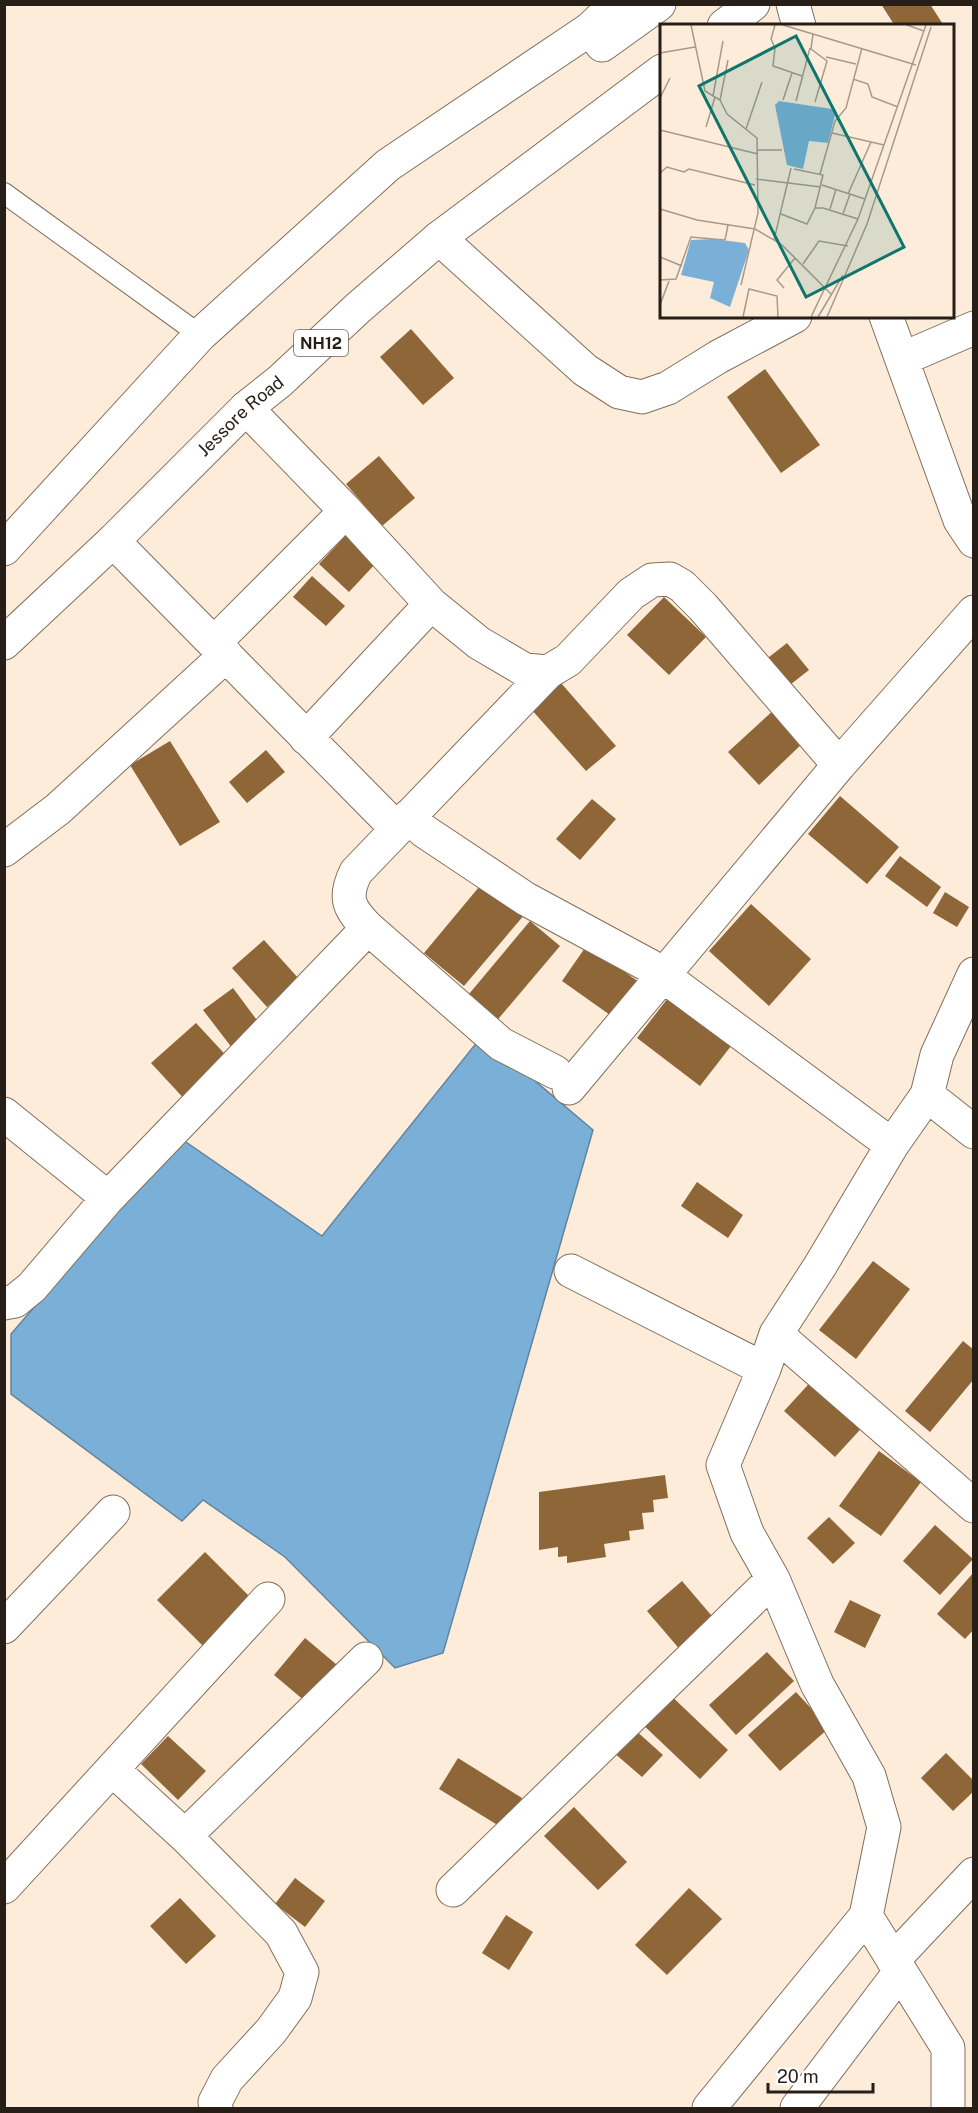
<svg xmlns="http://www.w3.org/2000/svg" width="978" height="2113" font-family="'Public Sans',sans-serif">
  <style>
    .water { fill: #7ab0d8; stroke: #61849e; stroke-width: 1.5 }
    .building { fill: #8e6638 }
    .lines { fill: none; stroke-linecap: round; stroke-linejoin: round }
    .service-casing { stroke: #816f5b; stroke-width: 22 }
    .minor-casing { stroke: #816f5b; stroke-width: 35 }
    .primary-casing { stroke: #816f5b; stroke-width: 35 }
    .trunk-casing { stroke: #816f5b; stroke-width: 35 }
    .service { stroke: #fff; stroke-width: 20 }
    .minor { stroke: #fff; stroke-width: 33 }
    .primary { stroke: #fff; stroke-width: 33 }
    .trunk { stroke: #fff; stroke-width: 33 }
    .labels { text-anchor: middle; stroke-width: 4.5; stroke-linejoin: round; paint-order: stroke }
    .shield { fill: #fff; stroke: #68625d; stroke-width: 1.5 }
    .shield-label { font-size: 16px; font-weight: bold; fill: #271f17 }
    .street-label { font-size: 18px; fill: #271f17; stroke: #fff }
    .inset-road { fill: none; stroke: #a79a8c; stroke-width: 1.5 }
    .view { fill: #0f766e; fill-opacity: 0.15; stroke: #0f766e; stroke-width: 3 }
    .inset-edge { fill: none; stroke: #271f17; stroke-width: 3 }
  </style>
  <rect width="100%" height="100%" fill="#fdecda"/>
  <path class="water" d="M482,1036L593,1130L443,1653L395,1668L285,1557L203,1500L182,1521L11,1394V1334L180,1138L322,1236Z"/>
  <path class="building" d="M881,4H930L944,26H895Z
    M411,329L454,378L423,405L380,357Z
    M765,369L820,445L781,473L727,397Z
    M379,456L415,498L382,526L346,484Z
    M347,534L377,562L349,592L319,564Z
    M312,576L345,606L326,626L293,597Z
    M664,597L706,637L669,675L627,635Z
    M787,643L809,670L786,688L764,661Z
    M561,683L616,746L586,771L531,709Z
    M777,707L806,740L759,785L728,752Z
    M170,741L220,822L180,846L130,765Z
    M266,750L285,772L247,803L229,782Z
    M840,796L899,847L867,884L808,834Z
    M592,799L616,819L580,860L556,839Z
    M900,856L941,887L927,907L885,876Z
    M484,881L525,914L464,986L424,953Z
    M945,892L969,907L957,927L933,913Z
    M751,904L811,959L769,1006L709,951Z
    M530,921L560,946L494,1024L464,1000Z
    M264,940L299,979L267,1007L232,968Z
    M587,945L646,987L620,1022L562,981Z
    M233,988L265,1031L236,1053L203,1010Z
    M675,989L738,1037L700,1086L637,1038Z
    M196,1023L234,1064L189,1104L151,1063Z
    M697,1182L743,1215L728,1238L681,1206Z
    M873,1261L910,1289L856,1359L819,1330Z
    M963,1341L974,1350V1379L930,1432L905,1411Z
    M817,1375L868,1421L835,1457L784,1411Z
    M879,1451L921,1482L881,1536L839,1506Z
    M665,1475L668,1498L653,1500L654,1512L642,1513L644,1529L629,1531L630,1540L604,1544L606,1557L567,1563V1556L558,1557V1547L539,1550V1492Z
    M829,1517L855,1543L833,1564L807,1538Z
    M935,1525L973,1559L940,1595L903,1561Z
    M205,1552L255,1602L207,1650L157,1600Z
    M974,1572V1629L965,1639L937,1614Z
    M682,1581L717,1622L682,1652L647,1611Z
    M850,1600L881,1615L865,1648L834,1632Z
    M305,1638L343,1670L312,1707L274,1675Z
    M767,1652L794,1681L736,1735L709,1705Z
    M665,1690L728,1750L700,1779L637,1719Z
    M796,1692L829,1728L780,1771L748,1735Z
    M634,1729L663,1755L642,1777L613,1752Z
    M168,1736L206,1771L178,1800L141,1764Z
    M946,1753L974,1781V1791L953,1811L921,1778Z
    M458,1758L522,1798L504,1829L439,1789Z
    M574,1807L627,1862L598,1890L544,1836Z
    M295,1878L325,1901L305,1927L275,1904Z
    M689,1888L722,1919L667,1975L635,1945Z
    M180,1898L216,1936L186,1964L150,1926Z
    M506,1915L533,1932L509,1970L482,1953Z"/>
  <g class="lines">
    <defs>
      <path id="service" d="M4,193L200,335"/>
      <path id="minor" d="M793,4L799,26
        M439,238L585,370L619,392L642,397L668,388L718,357L795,316
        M886,316L960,520L974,541
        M902,359L974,328
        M246,408L346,511L431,604L479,643L525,670L548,672L568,660L631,594L652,580L670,579L682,586L703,607L839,765
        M113,541L397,829
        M215,642L346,511
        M548,672L356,872C343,898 349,909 368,928L501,1044L555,1072
        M306,738L431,604
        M409,816L424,831L526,899L650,966L892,1145
        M4,850L58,809L226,655
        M569,1088L839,765L974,612
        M927,1095L974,1132
        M4,1114L108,1198
        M571,1271L764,1369
        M4,1303L15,1301L32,1287L108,1198L368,928
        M776,1334L974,1506
        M4,1627L113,1512
        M113,1770L185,1836L281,1933L302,1972L295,1998L271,2031L227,2079L215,2102L216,2108
        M185,1836L366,1659
        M4,1887L268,1599
        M453,1890L773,1579
        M893,1960L974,1874
        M709,2108L866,1916
        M797,2108L900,1972
        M948,2108V2048L866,1916L884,1827L869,1776L817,1684L773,1579L747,1533L723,1465L764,1369L776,1334L820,1266L892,1145L927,1095L937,1055L974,974"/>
      <path id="primary" d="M590,29L602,45L659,4"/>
      <g id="trunk">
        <path d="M724,26L753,4"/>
        <path d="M4,549L200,335L388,165L590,29L616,4"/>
        <path id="s1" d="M4,643L113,541L246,408L280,381L358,308L439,238L662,71"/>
      </g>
    </defs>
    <use href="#service" class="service-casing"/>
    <use href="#minor" class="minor-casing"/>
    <use href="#primary" class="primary-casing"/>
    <use href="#trunk" class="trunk-casing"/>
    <use href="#service" class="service"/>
    <use href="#minor" class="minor"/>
    <use href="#primary" class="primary"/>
    <use href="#trunk" class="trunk"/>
  </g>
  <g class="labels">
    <rect class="shield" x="294" y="330" width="54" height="26" rx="4.5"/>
    <g class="shield-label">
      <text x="321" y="349">NH12</text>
    </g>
    <g class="street-label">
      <text dy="6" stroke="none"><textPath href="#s1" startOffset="328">Jessore Road</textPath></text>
    </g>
  </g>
  <g transform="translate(660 24)">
    <rect width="294" height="294" fill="#fdecda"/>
    <path d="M119,77L172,85L175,91L168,119L149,117L143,145L127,141L115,81ZM53,215L85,219L89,226L70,283L50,274L54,258L21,251L31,216Z" fill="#7ab0d8"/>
    <path class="inset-road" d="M31,1L45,67L60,76L67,90L97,114L98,189L81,261M115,1L111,15L115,24L113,42L142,52M123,1L256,41M247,1L264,7M153,10L151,25L167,37L155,78M0,29L35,23M166,33L196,40M193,55L208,60L212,73L238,83M53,72L63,17M0,74L10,54M60,76L68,36M123,76L132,49M136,77L150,24M46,103L55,73M86,105L102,58M0,106L98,130M172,109L224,121M98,126H122M134,145L163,151L155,184M0,149L7,143L24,148L29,145L95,161M160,150L175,97L186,84L202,24M96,155L161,163M162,161L205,175M188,170L211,118M0,185L37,196L95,205L121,220L171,270M170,185L176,165M121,190L147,200L155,184H163L198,195M183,190L190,170M114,216L131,144M0,233L22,242M143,240L159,217L188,222M0,256L16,255L31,213L65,216L68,201M124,264L117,256L135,234M0,281L9,257M83,293L89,265L117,272L118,293M151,293L198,195L266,1M158,293L183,251M167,293L207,200L271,3"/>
    <path class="view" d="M136,12L244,223L146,273L39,62Z"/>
    <rect width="294" height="294" class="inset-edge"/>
  </g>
  <rect width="978" height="2113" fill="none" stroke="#271f17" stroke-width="12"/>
  <path d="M768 2083v9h105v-9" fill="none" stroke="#271f17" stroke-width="3"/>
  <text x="777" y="2083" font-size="18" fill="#271f17" stroke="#ffffff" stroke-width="4.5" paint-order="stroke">20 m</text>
</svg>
